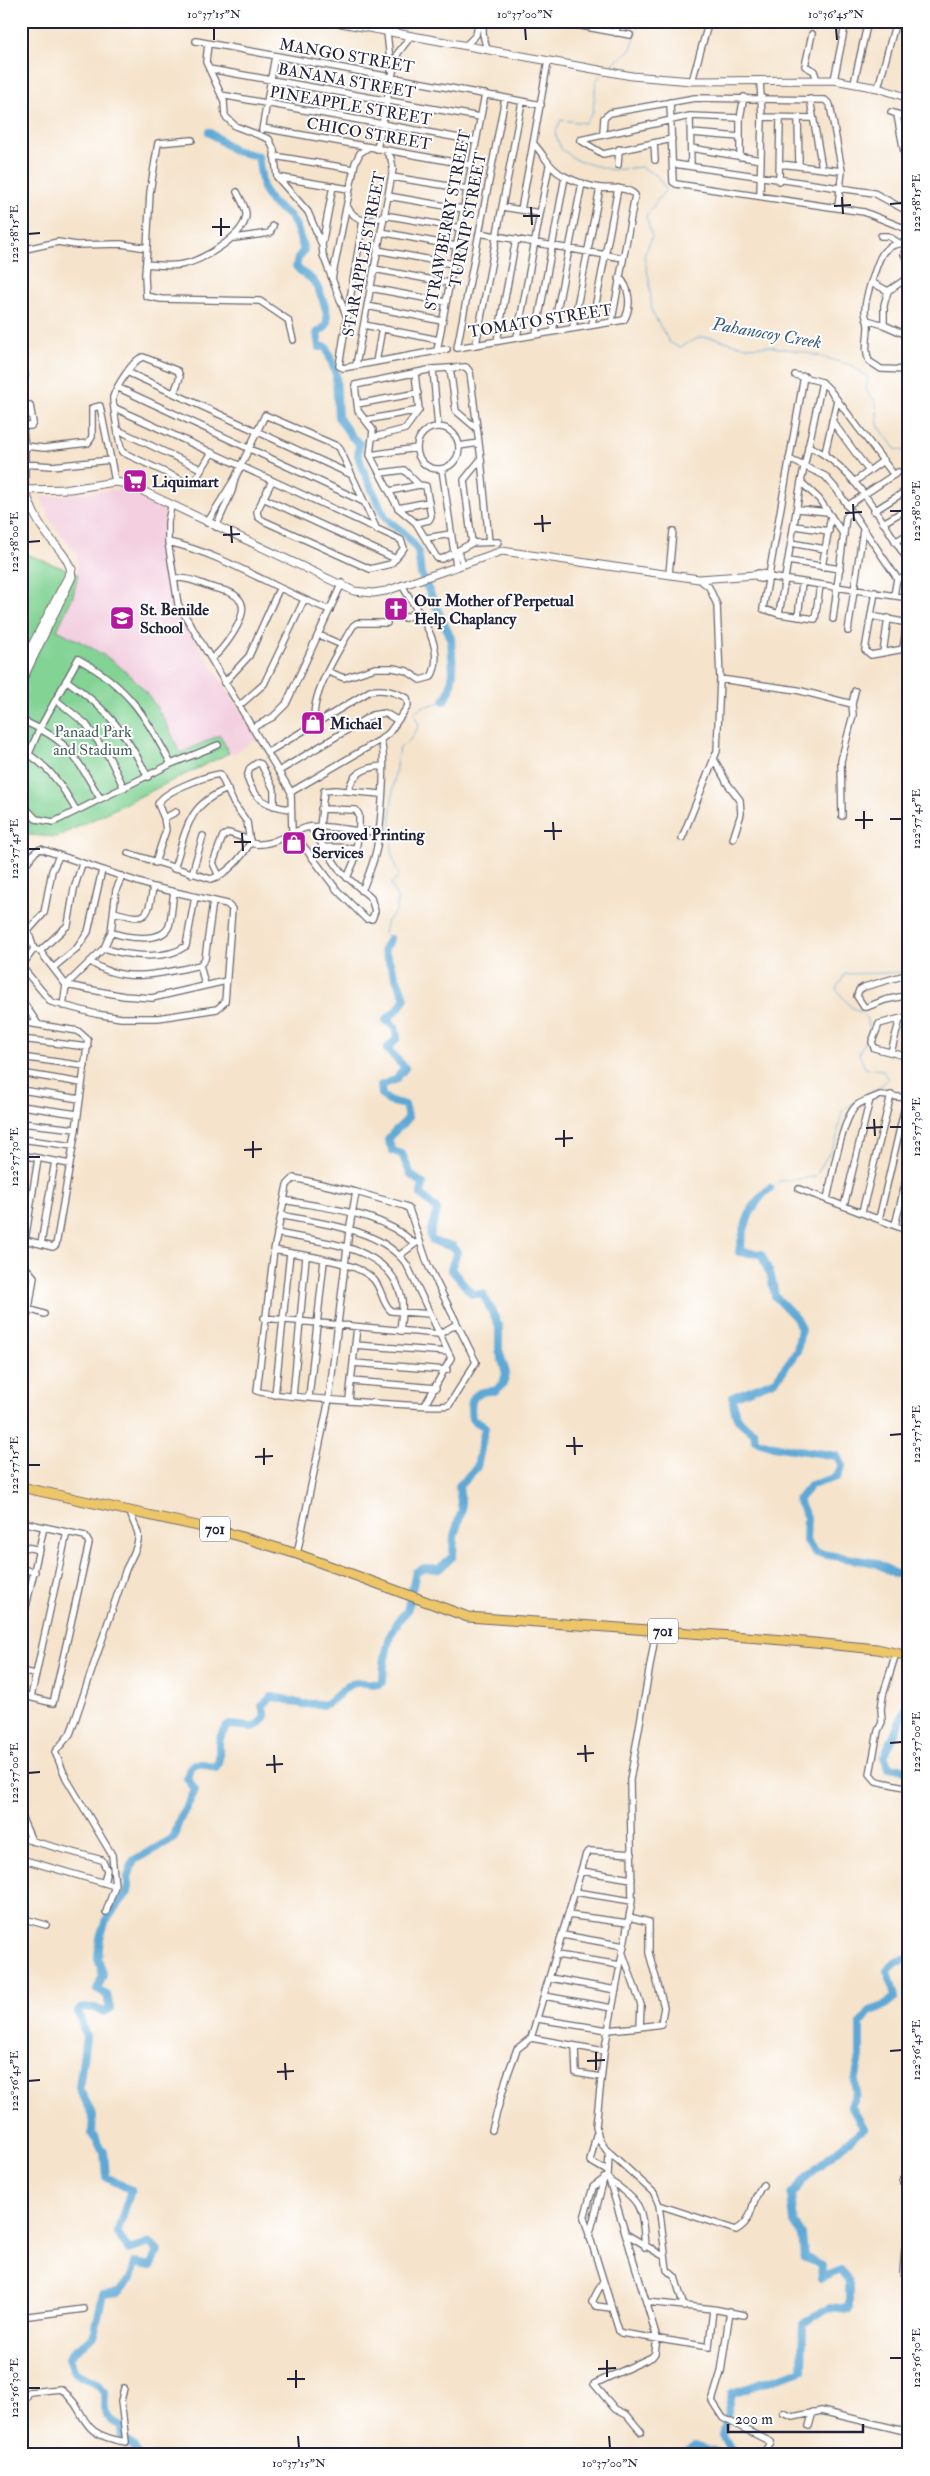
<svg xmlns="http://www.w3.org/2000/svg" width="930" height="2476" font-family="'IM FELL Double Pica',serif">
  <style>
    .built { fill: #f3cfdf }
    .green { fill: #82d394; stroke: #527a68 }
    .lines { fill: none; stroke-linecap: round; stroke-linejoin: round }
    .stream { stroke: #5da8d5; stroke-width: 1 }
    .river { stroke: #5da8d5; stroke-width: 8 }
    .minor-casing { stroke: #6c666d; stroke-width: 8 }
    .tertiary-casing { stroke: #6c666d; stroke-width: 9 }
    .primary-casing { stroke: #6c666d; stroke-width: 11 }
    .minor { stroke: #fff; stroke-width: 5.5 }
    .tertiary { stroke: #fff; stroke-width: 7 }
    .primary { stroke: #ecc669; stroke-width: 9 }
    .ticks { fill: none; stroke: #22223b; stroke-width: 2 }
    .labels { text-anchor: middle; stroke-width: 4; stroke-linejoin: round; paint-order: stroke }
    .shield { fill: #fff; stroke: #646476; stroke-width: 1 }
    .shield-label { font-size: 15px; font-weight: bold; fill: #22223b }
    .street-label { font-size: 16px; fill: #22223b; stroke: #fff }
    .poi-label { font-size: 16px; font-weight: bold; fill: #22223b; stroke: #fff; text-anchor: start }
    .park-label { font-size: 16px; fill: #44605a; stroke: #fff }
    .water-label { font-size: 18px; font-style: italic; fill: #3d5e80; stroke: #fff }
    .neatline { fill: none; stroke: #22223b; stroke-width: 2 }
    .ticks-label { font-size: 12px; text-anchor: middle; fill: #22223b }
  </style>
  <rect width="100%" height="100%" fill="#fff"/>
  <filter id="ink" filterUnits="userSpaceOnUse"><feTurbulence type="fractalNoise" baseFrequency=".02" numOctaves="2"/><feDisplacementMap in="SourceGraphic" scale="10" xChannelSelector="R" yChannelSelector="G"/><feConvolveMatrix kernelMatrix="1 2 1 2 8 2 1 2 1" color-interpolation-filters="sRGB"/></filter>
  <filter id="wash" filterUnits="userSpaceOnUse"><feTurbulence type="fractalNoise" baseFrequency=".0096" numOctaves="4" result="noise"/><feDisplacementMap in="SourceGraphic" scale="20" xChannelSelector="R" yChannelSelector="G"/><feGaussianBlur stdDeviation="1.12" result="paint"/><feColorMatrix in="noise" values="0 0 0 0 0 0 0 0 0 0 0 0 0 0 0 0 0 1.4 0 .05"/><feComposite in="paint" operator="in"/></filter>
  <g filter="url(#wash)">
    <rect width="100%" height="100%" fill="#f5e3cb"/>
    <path class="built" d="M125,489L163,508L173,605L258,738L233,754L229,753L220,735L180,753L168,726L57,630L73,596L78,575L77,554L52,524L41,497Z"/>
    <path class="green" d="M21,552L78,574L73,596L57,630C124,662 151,685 180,753L220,735L229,753L57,837L29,835L21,841Z"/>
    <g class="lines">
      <path class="stream" d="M608,68L631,49L640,21
        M602,75L596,80L593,112L585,123L561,120L555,133L561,149L578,161L612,170L641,167L656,175L666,189L646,216L652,237L644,256L649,279L652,312L670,343L680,347L700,337L714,338L746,347L768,346L804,352L851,365L868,377L866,390L876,403L878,425L895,449L909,452
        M390,939L384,933L387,921L396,911L398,899L391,884L399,875C384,849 393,779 399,749L411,739L419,725L414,714L419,708L444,701
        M770,1188L780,1181L815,1177L836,1141L842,1111C857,1099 876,1093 888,1079L882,1070L865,1068L859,1054L870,1029L865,1015L851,1007L836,989L845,974C867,973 887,974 909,971"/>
      <path class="river" d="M209,132L235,151L258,156L263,188L271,202L290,216L296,226L304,250L298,258L296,266C301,274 309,275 314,282C320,290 328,311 327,321C327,327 322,330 317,333L319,347H326L336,374L338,417L352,437L359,443L358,455L362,468L386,519L404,533L418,550L421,574L451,638L453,672L450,690L444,701
        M770,1188C749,1205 744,1226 739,1252L761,1254L771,1276L775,1296L797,1319L801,1329L797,1351L776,1380L733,1397C733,1415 738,1423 754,1432L755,1440L773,1446L837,1456L842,1466L837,1477L811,1485L798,1500L807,1517L806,1541L816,1553L876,1563L896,1574L909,1576
        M909,1702L884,1757L889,1768H900L909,1772
        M138,2455L134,2447L122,2438L121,2426C102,2416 104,2412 105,2392L96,2383L75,2372L69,2359C76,2345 87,2345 94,2333C97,2327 100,2303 103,2294L119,2292L131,2278L135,2263L151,2266L158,2252L150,2243L129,2250L117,2233L131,2190L106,2177L104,2152L92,2134L93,2115L79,2088L86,2037L78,2012L82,2007L95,2008L104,2012L110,2009L107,1995L97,1990L103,1975L98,1958L100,1938L106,1920L128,1892V1877L134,1860L174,1838C178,1817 187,1809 195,1790L187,1778L190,1768L195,1764H204L216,1768C225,1751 211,1745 228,1725C245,1725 258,1733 265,1716L262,1706L271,1697C282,1697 292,1702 303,1704C310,1705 316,1702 323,1705C335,1701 338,1693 348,1686C356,1680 370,1684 379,1684L383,1681L384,1663L390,1636L399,1620L407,1611L416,1572L425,1568L439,1569L453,1556L454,1536L462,1510L459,1486L477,1467L485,1427L472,1419C469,1399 473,1390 495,1391L503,1384L506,1373L499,1350V1326L483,1294H472L451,1269L457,1252L453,1246C419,1242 432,1233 437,1210L421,1194L423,1184L411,1175L402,1154L393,1151L388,1140C393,1130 402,1127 408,1118L405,1105L389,1101L382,1095L381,1085L395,1080L405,1068L387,1049L397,1038L395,1027L386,1020L399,1008L405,998L384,950L390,939
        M679,2455L694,2446L723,2455
        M725,2455L731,2451L723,2435L732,2393L802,2370L803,2324L829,2307L849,2309V2281L841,2270L821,2278L822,2265L804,2257L802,2235L794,2222L791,2194L815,2169L864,2128L851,2106L856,2093L855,2082L860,2057V2024L870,2011L884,2006L895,1997L888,1971L895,1962L909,1959"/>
    </g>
  </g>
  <g filter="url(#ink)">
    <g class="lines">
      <defs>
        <path id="minor" d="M483,21V34L487,50
          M554,21L630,35
          M387,32L391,70
          M616,33L618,21
          M812,34L805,66L814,71L817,80
          M196,41L493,96
          M208,44L206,62L224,101L225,116L235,126L269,139L274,150L277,177L308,212L322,245L323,255L346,315
          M465,46L476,35L479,21
          M209,69L480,117
          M834,80L846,21
          M692,81L709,21
          M854,83L868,21
          M878,88L896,21
          M221,95L476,141
          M495,96L541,105
          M505,98L457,348L624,320C632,307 630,287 619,277
          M810,99L822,168
          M670,102L673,182L676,184L864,212L909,230
          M891,112L909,118
          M897,115L909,178
          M690,116L691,165
          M762,117L813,118
          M798,118L799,165
          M263,128L471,165
          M262,130L275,56
          M603,133L604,118L610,113L695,98L825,100L830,105L842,171L838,207
          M691,133L740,137
          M901,133L909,135
          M672,139L603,154L580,140L690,116L740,118
          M654,143L655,160
          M534,144C545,156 550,170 566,177C577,182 589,187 601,188C611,189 627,186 635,195L612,320
          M691,148L761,160
          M377,149L395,62L398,53L411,36
          M274,156L353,169
          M740,157V118L744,97
          M674,164L874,193L909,212
          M780,164L842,171
          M618,165L619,149
          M277,177L349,189
          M392,177L467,189
          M779,181L780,118
          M388,196L463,209
          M760,196L762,117L760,80
          M347,206C355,222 370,224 384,215L460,228
          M502,207L540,213
          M521,210L548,61
          M363,220L339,366L343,368L447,349
          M381,232L456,246
          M479,233L623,258
          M881,236H888L899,243
          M235,238L270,233L273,226
          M909,238L904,254L909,263
          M907,243C881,244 880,257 873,277C869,288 865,300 865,311C865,317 868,321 868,326C868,339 864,349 869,361L881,369L909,370
          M322,245L333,186
          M147,248L150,192L158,143L192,140
          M21,250L58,242L76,245L121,244L147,248L145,275L146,296L161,299L260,301L288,320L293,340
          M377,250L453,264
          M146,264C158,265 172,267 184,264C202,261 248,234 246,213C245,206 240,198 237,192
          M374,269L449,283
          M909,277L888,291L884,305V325L909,336
          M332,279L355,163L360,153L369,147
          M871,282L888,291
          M370,288L446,302
          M367,306L442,321
          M867,320L884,325
          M592,324L618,188
          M364,325L439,340
          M573,327L600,188
          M553,331L582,183
          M536,333L565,177
          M517,337L549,166
          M497,341L516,239
          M476,344L522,102
          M21,350L25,376L21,379
          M437,351L485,94
          M376,362L382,328
          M356,365L393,169L391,158L385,150
          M450,368L456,411L476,428
          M433,369L438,427
          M127,372L350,474
          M795,375L822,382L829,389L894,475
          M804,376L763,609L779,614L815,619L820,586
          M119,388L364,502
          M174,393L180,377L178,371L143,357C133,359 116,388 113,397C112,401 120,447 122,452L192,485L211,454
          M357,404L418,393
          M21,405H30L33,423L31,426H23
          M115,408L401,540L404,548L391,564L370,569L264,521L258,517L257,511L272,481
          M21,415L25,446V490
          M366,420L419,410
          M832,421L868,470
          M417 448a21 21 0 1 1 42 0a21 21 0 1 1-42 0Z
          M118,430L201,469
          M374,437L405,429L419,410L415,373
          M459,446L479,443
          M808,446C855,466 881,521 909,562
          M825,453L837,400
          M370,455L417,448
          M789,459L825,476L837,490L897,578L909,580
          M111,460L115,482
          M24,464L52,466L111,460L100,406L92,408V437L88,443L44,448L25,446
          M442,469L456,566
          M381,473L404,470L419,485L426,486L431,516L429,520L416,523
          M801,482L819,499L844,535
          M854,482L884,460
          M390,491L419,485
          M904,492L909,500
          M263,498L396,559
          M171,506L168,522V542L178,604L291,792L292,831L337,890L366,919H372L375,911L371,898L341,872L310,827
          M847,506L898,472
          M398,508L429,502
          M798,509L828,512
          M874,511L909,489
          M207,523L235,478L265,415L339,447L377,530
          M883,523L900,513
          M795,526L829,531
          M216,527L232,491L235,478
          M426,538L451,534
          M168,542C224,554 276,590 330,610
          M489,542L481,459L470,372L466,367L433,369L355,385L358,411L373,430L370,455L398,508L416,523L437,558L442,559L472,543L498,542
          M895,542L909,533
          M472,543L464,480L481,459
          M791,543L825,549
          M455,551L459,553L463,564
          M788,561L840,569
          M822,567L831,516
          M669,574L673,531
          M769,577L760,579L755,575L758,573L766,574L769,577L909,598
          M174,578C191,578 196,582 211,587C222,591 234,590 241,602C249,617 222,651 211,659
          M699,579L709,587L717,605L720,679L797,690L852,704L855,691
          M875,592L865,650L871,655L909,648
          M894,596L897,578
          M779,614L801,482L822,382
          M871,616L908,623
          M798,617L802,583
          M405,618L416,612
          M833,619L846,517L851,513
          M848,631L863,530
          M319,635L342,645
          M903,649L909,609
          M883,653L888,618
          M329,672L344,678L375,668H393L407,671L420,680L431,677C448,647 416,611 402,585
          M66,680C109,710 125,732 148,777
          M224,683L249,656L279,589
          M56,700L86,724L110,759L124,788
          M239,706L264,684L304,600
          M21,720C70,741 74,755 100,798
          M315,722C309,697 339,649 353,626L357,623H387
          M252,728L273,717L286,704L342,583
          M268,752L370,691C384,688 394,692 407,698L408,706L389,733L380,740L291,792
          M30,755C52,770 63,788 76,810
          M714,759L727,783L740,800L741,814L733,839
          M279,771L372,715L385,713L397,720
          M21,772L40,728L78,659C128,686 146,716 171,764
          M349,791C351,772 367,767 383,766
          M21,803L36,819L54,822L171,764L218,745
          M274,806V790L261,764L257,763L250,768L247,777C254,800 267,806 290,809
          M321,809L356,810L359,815V831L379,832
          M842,816L841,761L853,715L852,704
          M164,818L158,804C163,791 206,776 220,774L234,804L247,822L250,843C271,849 289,831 309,827C324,825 343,829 359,831L354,862L347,878
          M320,827L324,791L335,790L381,794
          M682,838L717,751L720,679
          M324,847L357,848
          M128,853L211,879C228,874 242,857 250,843
          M155,863L166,830L164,818L176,812
          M174,869C186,831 187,804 228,789
          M21,870L36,851L41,849L153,887L227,904L232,909L225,1002L217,1009L158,1018H121L96,1014L51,1002L22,967
          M192,874L203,836
          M219,876L213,863L223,836L229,833L250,840
          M362,891C367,878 373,865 376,851C380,834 388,752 380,740
          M21,899L23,869
          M114,912C146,921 148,920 153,887
          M21,926L28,931L34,949L40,951L66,985L124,996L152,998L226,981
          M28,931L44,913L52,871L59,856
          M111,932C123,937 162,944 169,926C172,916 172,902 174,892
          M104,948C127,956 165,961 186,946L195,897
          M40,951L68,925L74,889L82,864
          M91,962C123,985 165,973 200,965L205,959L213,901
          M200,965L205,985
          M21,967L34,949
          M53,968L77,948L88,932L102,870
          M909,974L864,987L859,990L857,996L864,1007H867L885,1000L909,995
          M21,999L38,1024
          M63,1006L66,985L104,948L111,932L116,890L122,876
          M909,1016L879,1024L872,1042L874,1048L909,1057
          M21,1022L78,1031L88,1040L76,1129L56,1245L53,1247L21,1239
          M21,1039L88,1047
          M891,1052L900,1019
          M21,1057L85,1066
          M21,1073L82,1083
          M21,1090L80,1099
          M21,1106L77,1114
          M21,1123L76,1129
          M21,1139L73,1146
          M21,1155L70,1164
          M294,1178L356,1192L405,1206L409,1209L428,1265L476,1362L449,1405C438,1409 267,1396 257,1391L274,1250L287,1185Z
          M799,1189L909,1231
          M827,1199C832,1178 842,1119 856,1106C859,1103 865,1101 870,1099
          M284,1200C329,1209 380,1211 415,1244
          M844,1206L870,1099L880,1095L907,1098L879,1219
          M862,1212L891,1095
          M281,1215C323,1225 380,1227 407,1265L451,1358L425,1405
          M895,1225L909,1169
          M277,1233C321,1243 392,1244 402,1300C403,1310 401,1321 400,1331
          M25,1240L38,1159
          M41,1244L55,1161
          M274,1250C299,1255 358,1261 374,1280C382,1289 382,1303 391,1311L430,1314
          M400,1255L416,1243
          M21,1267L27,1269L34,1277L29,1309L21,1336
          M29,1309L44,1314
          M264,1318L439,1334L457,1324
          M355,1345L448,1352
          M353,1363L447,1370
          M351,1381L436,1388
          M275,1395L290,1253
          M293,1396L306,1257
          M309,1397L324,1261
          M349,1400L357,1327
          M21,1522L85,1536L89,1543L53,1703L21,1695
          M21,1546L40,1550
          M297,1554L329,1399L349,1231L356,1192
          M21,1569L35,1572
          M21,1629L44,1527
          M896,1653L883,1695L881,1709L882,1722L878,1731L870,1774L876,1781L909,1788
          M21,1671L35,1674
          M31,1697L67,1532
          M21,1816L32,1841
          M21,1838L102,1860L107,1870L104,1883
          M21,1859L115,1886
          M581,1871L632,1879
          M575,1892L632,1901
          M106,1912L115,1886L112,1855L66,1778L55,1752L70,1734L73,1726L126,1569C131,1558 142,1542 137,1530C134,1523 131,1518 130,1510
          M568,1915L628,1923
          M629,1917L649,1922V1953L664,2007L661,2024L640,2027
          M21,1918L46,1925
          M563,1935L624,1946
          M557,1955L620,1965
          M550,1978L616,1990
          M544,1996L612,2008
          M538,2019L608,2030L640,2027L641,2005L623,1954
          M575,2046L576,2073L601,2077
          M604,2051L531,2038L586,1854L590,1851L632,1854
          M492,2130L506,2079L517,2049L531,2038
          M596,2135L590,2161L607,2171
          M608,2151L654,2193L659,2205L667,2270L675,2277L684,2307
          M608,2176L593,2187L584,2218L619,2331L621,2333L709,2347L713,2309L744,2315
          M610,2181C643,2202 642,2209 645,2247
          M903,2182L909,2161
          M659,2205L736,2230C756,2219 749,2201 763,2185
          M626,2234L665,2257
          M589,2237L604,2178
          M903,2273L905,2249L909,2247
          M603,2281L592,2302L596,2306L611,2308
          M647,2302L713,2309
          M730,2311L721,2372L712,2401L723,2418L771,2442L762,2455
          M21,2317L84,2309
          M21,2408L29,2392L61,2389C92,2415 74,2433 126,2442L121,2401L124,2388
          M783,2413L793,2417L821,2411L909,2432
          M809,2426L813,2412
          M641,2432L627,2415L615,2409L594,2384L652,2357L655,2353L657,2338L608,2176L609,2154L599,2139L596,2126L604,2053L632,1901L630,1780L656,1631"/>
        <path id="tertiary" d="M330,21L632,76L692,81L834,80L878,88L909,98
          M21,490L70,489L115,482L128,484L354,591L373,593L386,591L502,551L699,579L755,575
          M21,666L72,569
          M21,683L72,577C70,556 55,547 44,530C35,518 30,504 25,490"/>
        <path id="primary" d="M21,1487L225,1532L297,1554L468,1617L772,1639L877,1649L909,1656"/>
      </defs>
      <use href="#minor" class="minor-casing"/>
      <use href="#tertiary" class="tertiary-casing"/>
      <use href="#primary" class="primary-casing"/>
      <use href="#minor" class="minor"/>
      <use href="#tertiary" class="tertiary"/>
      <use href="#primary" class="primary"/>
    </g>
  </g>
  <path class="ticks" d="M214,28V40M525,28L526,40M836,28L837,40M842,197L843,214M890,204L902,203M834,206L851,205M531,207L532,225M523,216H540M221,218V236M212,227H230M28,234L40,233M853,504L854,521M890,511H902M845,513L862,512M542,515L543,532M534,524L551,523M231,526L232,543M223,535L240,534M28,542L40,541M864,811V829M890,819H902M855,820H873M553,822L554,840M544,831H562M242,833L243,851M234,842H251M28,849H40M874,1119L875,1136M890,1127H902M866,1128L883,1127M564,1130V1147M555,1139L573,1138M253,1141V1158M244,1150L262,1149M28,1157H40M890,1435L902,1434M574,1437L575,1455M566,1446H583M264,1448V1465M255,1457L273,1456M28,1465H40M890,1743L902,1742M585,1745L586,1762M577,1754L594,1753M274,1755L275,1773M266,1765L283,1764M28,1773L40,1772M890,2051L902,2050M596,2052V2070M587,2061L605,2060M285,2063L286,2080M277,2072L294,2071M28,2081L40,2080M890,2358H902M607,2360V2377M598,2369L616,2368M296,2370V2388M287,2379H305M28,2388H40M298,2436L299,2448M609,2436L610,2448"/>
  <defs>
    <symbol id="supermarket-square" viewBox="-11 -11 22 22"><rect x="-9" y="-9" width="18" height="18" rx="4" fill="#b5179e" stroke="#fff"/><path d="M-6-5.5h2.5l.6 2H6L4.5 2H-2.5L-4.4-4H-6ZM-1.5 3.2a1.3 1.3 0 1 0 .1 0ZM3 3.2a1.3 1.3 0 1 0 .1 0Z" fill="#fff"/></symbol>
    <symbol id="church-square" viewBox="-11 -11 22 22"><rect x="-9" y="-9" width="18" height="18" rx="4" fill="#b5179e" stroke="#fff"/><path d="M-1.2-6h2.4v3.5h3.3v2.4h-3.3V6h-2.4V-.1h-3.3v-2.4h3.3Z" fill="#fff"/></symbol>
    <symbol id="school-square" viewBox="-11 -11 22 22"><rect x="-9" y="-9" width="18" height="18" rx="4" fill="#b5179e" stroke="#fff"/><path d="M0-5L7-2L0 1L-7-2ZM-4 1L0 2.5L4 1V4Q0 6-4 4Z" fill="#fff"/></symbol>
    <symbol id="shop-square" viewBox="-11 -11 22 22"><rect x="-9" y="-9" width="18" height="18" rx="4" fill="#b5179e" stroke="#fff"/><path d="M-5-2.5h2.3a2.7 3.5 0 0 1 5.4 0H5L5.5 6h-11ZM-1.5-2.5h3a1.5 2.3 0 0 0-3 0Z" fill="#fff"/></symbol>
  </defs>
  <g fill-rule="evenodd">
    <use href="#supermarket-square" x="121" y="467" width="28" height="28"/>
    <use href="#church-square" x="382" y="595" width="28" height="28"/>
    <use href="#school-square" x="108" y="604" width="28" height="28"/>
    <use href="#shop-square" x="299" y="709" width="28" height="28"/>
    <use href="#shop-square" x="280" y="829" width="28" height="28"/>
  </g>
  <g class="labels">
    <g class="shield">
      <rect x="200" y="1516.5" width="30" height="25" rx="4"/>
      <rect x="648" y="1618.5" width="30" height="25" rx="4"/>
    </g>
    <g class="shield-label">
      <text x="215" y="1534">701</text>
      <text x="663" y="1636">701</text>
    </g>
    <g class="street-label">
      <text transform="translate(347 55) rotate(10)" y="6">MANGO STREET</text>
      <text transform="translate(347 80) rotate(10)" y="6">BANANA STREET</text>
      <text transform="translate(351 105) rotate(10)" y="6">PINEAPPLE STREET</text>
      <text transform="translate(369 133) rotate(10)" y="6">CHICO STREET</text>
      <text transform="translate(447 220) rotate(-79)" y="6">STRAWBERRY STREET</text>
      <text transform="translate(467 220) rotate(-79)" y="6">TURNIP STREET</text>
      <text transform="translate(363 254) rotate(-79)" y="6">STAR APPLE STREET</text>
      <text transform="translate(540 320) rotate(-9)" y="6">TOMATO STREET</text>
    </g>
    <g class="poi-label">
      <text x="152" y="487">Liquimart</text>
      <text x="414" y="606">Our Mother of Perpetual<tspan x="414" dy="18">Help Chaplancy</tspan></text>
      <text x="140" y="615">St. Benilde<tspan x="140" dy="18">School</tspan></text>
      <text x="330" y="729">Michael</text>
      <text x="312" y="840">Grooved Printing<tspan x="312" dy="18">Services</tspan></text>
    </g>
    <g class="park-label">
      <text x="93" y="737">Panaad Park<tspan x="93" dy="18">and Stadium</tspan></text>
    </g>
    <g class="water-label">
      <text transform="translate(767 333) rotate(10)" y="6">Pahanocoy Creek</text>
    </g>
  </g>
  <rect width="930" height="2476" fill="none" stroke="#fff" stroke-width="55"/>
  <path d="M728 2424v8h135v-8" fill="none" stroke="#22223b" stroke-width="2.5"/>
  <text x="735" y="2424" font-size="15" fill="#22223b" stroke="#ffffff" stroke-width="4" paint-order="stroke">200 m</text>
  <rect x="28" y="28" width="874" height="2420" class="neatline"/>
  <g class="ticks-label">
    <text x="214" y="18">10°37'15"N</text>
    <text x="525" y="18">10°37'00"N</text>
    <text x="836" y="18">10°36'45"N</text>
    <text transform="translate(916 203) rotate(-90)" y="4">122°58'15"E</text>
    <text transform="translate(14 234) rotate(-90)" y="4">122°58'15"E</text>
    <text transform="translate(916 511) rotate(-90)" y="4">122°58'00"E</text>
    <text transform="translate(14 542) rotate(-90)" y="4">122°58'00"E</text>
    <text transform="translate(916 819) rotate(-90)" y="4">122°57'45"E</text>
    <text transform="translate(14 849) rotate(-90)" y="4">122°57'45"E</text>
    <text transform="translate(916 1127) rotate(-90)" y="4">122°57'30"E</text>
    <text transform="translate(14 1157) rotate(-90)" y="4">122°57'30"E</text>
    <text transform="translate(916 1434) rotate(-90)" y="4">122°57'15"E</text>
    <text transform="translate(14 1465) rotate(-90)" y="4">122°57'15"E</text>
    <text transform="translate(916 1742) rotate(-90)" y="4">122°57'00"E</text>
    <text transform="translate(14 1773) rotate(-90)" y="4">122°57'00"E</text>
    <text transform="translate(916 2050) rotate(-90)" y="4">122°56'45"E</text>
    <text transform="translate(14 2081) rotate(-90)" y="4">122°56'45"E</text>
    <text transform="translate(916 2358) rotate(-90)" y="4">122°56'30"E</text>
    <text transform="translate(14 2388) rotate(-90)" y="4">122°56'30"E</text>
    <text x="299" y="2467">10°37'15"N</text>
    <text x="610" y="2467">10°37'00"N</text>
  </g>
</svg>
